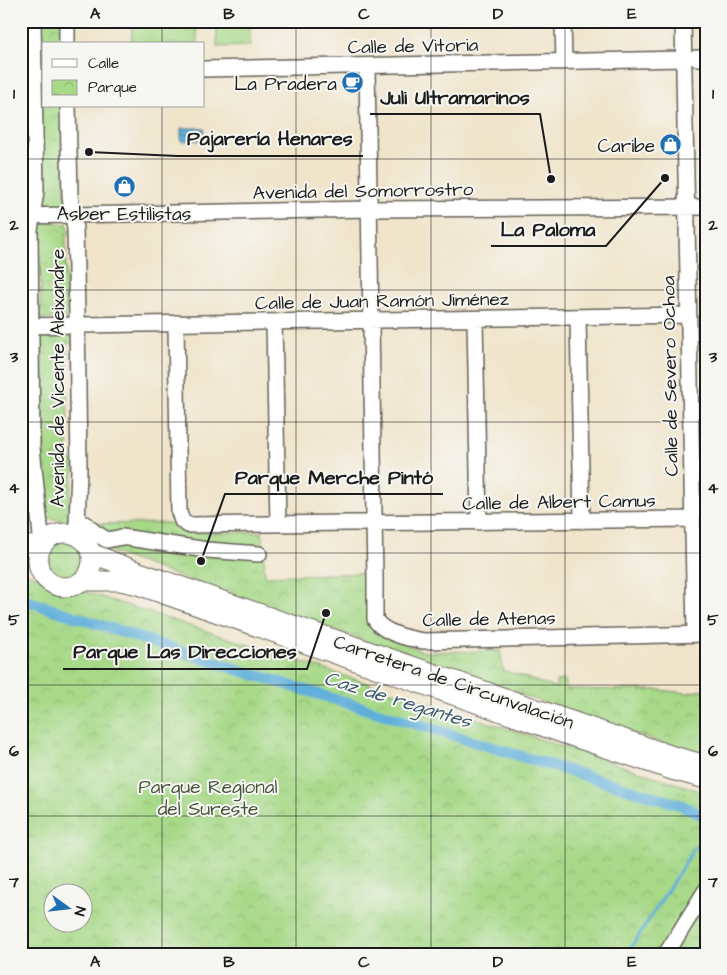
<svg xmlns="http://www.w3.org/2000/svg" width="727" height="975" font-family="'Architects Daughter',sans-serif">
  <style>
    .park { fill: url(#park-crowns); stroke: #627a52; fill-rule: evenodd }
    .pitch { fill: #a7d988; stroke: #627a52 }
    .water { fill: url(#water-rules); stroke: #3e667b }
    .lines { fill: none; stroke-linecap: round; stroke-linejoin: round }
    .stream { stroke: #60afda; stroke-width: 3 }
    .canal { stroke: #60afda; stroke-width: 11 }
    .minor-casing { stroke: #666259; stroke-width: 18 }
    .major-casing { stroke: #666259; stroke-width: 21 }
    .minor { stroke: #fff; stroke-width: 15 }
    .major { stroke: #fff; stroke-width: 19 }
    .grid { fill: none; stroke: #1c1c1c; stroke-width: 1; stroke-opacity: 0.55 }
    .labels { text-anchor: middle; stroke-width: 4; stroke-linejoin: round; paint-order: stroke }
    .street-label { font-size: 19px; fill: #1c1c1c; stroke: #f6f6f2 }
    .poi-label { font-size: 19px; fill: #1c1c1c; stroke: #f6f6f2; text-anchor: end }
    .park-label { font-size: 19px; fill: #46553c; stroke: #f6f6f2 }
    .water-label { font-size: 20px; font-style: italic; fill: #375768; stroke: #f6f6f2 }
    .leader { fill: none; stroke: #1c1c1c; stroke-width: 2 }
    .callout-dot { fill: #1c1c1c; stroke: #f6f6f2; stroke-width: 2 }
    .callout-label { font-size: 20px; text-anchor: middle; font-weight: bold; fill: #1c1c1c; stroke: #f6f6f2; stroke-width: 4; stroke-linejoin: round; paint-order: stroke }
    .neatline { fill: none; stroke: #1c1c1c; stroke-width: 2 }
    .grid-label { font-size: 16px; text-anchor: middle; font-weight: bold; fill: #1c1c1c }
  </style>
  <defs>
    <pattern id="park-crowns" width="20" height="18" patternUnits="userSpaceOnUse" patternTransform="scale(1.25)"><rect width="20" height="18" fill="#a7d988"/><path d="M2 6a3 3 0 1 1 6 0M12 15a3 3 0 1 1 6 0" fill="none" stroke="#8fba75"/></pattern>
    <pattern id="water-rules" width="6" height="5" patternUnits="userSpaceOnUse" patternTransform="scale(1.25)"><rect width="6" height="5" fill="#60afda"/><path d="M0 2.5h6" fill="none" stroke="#4e8eb0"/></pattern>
  </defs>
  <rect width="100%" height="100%" fill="#f6f6f2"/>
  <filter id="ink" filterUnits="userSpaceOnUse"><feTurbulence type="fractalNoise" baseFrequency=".02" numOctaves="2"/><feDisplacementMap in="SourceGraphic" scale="10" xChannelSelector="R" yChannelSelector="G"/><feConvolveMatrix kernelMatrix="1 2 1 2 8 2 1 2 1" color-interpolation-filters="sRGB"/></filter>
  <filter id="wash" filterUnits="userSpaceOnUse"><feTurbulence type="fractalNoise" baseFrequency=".0096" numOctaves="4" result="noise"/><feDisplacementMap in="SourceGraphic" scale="20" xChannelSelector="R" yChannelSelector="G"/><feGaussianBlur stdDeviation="1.12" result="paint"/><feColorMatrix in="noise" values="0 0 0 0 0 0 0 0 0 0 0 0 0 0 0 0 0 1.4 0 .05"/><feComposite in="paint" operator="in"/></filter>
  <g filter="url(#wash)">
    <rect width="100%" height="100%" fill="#f0e4ca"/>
    <path class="park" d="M37,21H63L64,44H44V106H65V204L61,208L45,209L41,206Z
      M48,222L67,224L72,238L66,233V301L74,309L72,318L36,319L34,303L41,309L40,240L33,233L36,225Z
      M39,332H70L75,347L67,341L68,457L75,464L69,499V522L45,517L36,455L44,457L42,346L34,340Z
      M169,523L192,533L262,532L265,576L368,573L379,633L416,649L426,652L500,651L503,670L556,688V681L565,680L566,689L660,690L687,693L706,689V758L216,590L98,547L88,535L86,524Z
      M44 561a20 20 0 1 1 40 0a20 20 0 1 1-40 0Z
      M21,571L706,793V954H21ZM52,892H82V922H52Z"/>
    <path class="pitch" d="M131,21H197V44H132Z
      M217,21H250V46L217,47Z"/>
    <path class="water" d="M181,128H204V140L181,141Z"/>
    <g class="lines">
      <path class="stream" d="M627,954L706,830"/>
      <path class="canal" d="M21,599L229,667L681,805L706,817"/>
    </g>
  </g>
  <g filter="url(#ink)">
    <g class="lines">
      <defs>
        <path id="minor" d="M33,21L36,191L30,230L32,448L42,546
          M67,21V44
          M563,21L564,62
          M683,21L695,634
          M696,58H706
          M367,66L375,579V619C382,633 410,639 424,641L706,634
          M204,69L684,59
          M68,106L70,197L75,229L77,313L79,470L77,524L83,540
          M21,216L369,209L706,207
          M578,317L582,521
          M475,319L479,522
          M274,322L278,524
          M176,323L179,512L182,521L188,525L692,519
          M21,326L688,315
          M86,524L94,532L107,540L122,537L207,550L259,554
          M666,954L706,890"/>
        <path id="major" d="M38 560a27 27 0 1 1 54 0a27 27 0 1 1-54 0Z
          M21,545L42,547
          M91,553L139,572L673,756L706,765
          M82,581H120L138,585L562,733L672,770L706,779"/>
      </defs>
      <use href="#minor" class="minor-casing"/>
      <use href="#major" class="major-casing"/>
      <use href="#minor" class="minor"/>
      <use href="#major" class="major"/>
    </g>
  </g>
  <path class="grid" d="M162,21V44M296,21V954M431,21V954M565,21V954M162,106V954M21,159H706M21,290H706M21,422H706M21,553H706M21,685H706M21,816H706"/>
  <defs>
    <symbol id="cafe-disc" viewBox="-11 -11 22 22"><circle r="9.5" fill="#1f6fb2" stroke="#f6f6f2"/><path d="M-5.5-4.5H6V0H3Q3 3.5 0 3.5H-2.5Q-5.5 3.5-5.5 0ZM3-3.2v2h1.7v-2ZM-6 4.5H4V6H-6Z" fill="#fff"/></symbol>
    <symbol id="shop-disc" viewBox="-11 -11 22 22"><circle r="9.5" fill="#1f6fb2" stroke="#f6f6f2"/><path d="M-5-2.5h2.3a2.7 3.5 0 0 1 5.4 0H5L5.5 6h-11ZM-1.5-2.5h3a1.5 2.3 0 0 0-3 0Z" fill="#fff"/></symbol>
  </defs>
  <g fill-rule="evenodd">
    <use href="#cafe-disc" x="340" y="70" width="25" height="25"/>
    <use href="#shop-disc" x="658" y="132" width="25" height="25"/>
    <use href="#shop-disc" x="112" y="174" width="25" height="25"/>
  </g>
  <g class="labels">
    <g class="street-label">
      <text transform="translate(413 45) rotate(-1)" y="7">Calle de Vitoria</text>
      <text transform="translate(363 190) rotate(-1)" y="7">Avenida del Somorrostro</text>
      <text transform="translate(382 300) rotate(-1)" y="7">Calle de Juan Ramón Jiménez</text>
      <text transform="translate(669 376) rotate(-91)" y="7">Calle de Severo Ochoa</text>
      <text transform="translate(57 378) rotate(-90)" y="7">Avenida de Vicente Aleixandre</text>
      <text transform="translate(559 501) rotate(-1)" y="7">Calle de Albert Camus</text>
      <text transform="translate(489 618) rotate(-1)" y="7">Calle de Atenas</text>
      <text transform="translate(454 681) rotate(19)" y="7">Carretera de Circunvalación</text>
    </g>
    <g class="poi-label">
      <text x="337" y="90">La Pradera</text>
      <text x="655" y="152">Caribe</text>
      <text x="124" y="220" text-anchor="middle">Asber Estilistas</text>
    </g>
    <g class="park-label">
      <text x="208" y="793">Parque Regional<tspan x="208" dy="22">del Sureste</tspan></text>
    </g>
    <g class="water-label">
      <text transform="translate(398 699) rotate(17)" y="7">Caz de regantes</text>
    </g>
  </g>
  <path class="leader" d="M551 179L540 114H370M89 152L177 156H363M665 178L606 246H491M201 561L225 494H443M326 613L307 669H63"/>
  <g class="callout-dot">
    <circle cx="551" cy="179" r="5"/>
    <circle cx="89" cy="152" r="5"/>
    <circle cx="665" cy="178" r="5"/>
    <circle cx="201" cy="561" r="5"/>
    <circle cx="326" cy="613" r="5"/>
  </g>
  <g class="callout-label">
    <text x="455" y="104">Juli Ultramarinos</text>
    <text x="270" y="145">Pajarería Henares</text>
    <text x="548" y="236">La Paloma</text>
    <text x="334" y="484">Parque Merche Pintó</text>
    <text x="185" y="658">Parque Las Direcciones</text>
  </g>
  <rect width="727" height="975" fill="none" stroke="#f6f6f2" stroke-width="55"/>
  <rect x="42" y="42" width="162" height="65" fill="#f6f6f2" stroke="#9f9f9c"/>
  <rect x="52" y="59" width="25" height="8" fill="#ffffff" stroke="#9f9f9c"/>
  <text x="88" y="68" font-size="15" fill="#1c1c1c">Calle</text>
  <rect x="52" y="80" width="25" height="15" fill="url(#park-crowns)" stroke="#9f9f9c"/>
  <text x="88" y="92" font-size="15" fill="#1c1c1c">Parque</text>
  <g transform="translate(68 908) rotate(105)"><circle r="24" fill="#f6f6f2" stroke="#9f9f9c"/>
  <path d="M0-4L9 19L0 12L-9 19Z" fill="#1f6fb2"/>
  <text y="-8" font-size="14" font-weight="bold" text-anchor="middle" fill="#1c1c1c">N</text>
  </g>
  <rect x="28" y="28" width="672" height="920" class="neatline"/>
  <g class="grid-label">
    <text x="95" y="19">A</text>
    <text x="229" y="19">B</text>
    <text x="364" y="19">C</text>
    <text x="498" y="19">D</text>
    <text x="632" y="19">E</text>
    <text x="14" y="99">1</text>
    <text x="713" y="99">1</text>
    <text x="14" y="230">2</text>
    <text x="713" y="230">2</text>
    <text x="14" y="362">3</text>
    <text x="713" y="362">3</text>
    <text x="14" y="493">4</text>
    <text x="713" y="493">4</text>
    <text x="14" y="625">5</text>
    <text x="713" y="625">5</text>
    <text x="14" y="756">6</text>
    <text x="713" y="756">6</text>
    <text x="14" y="887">7</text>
    <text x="713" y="887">7</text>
    <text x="95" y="967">A</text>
    <text x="229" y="967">B</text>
    <text x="364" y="967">C</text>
    <text x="498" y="967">D</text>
    <text x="632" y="967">E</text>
  </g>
</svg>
